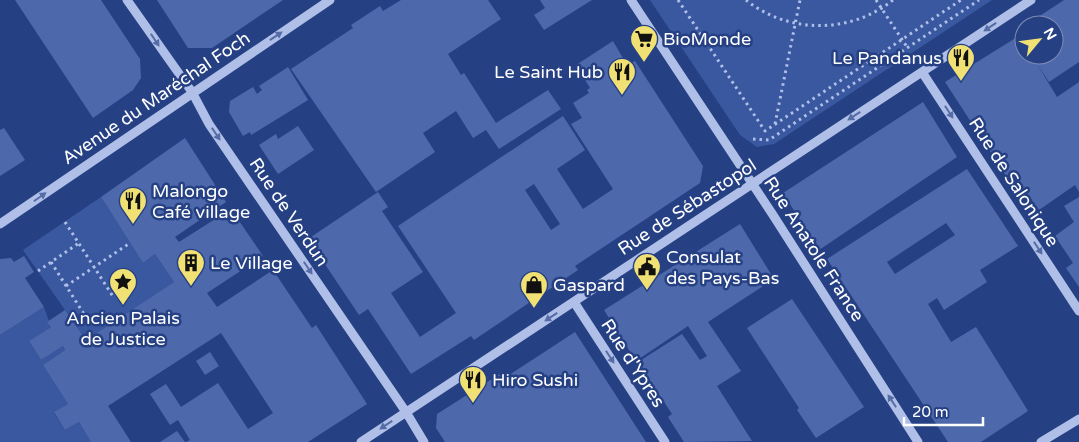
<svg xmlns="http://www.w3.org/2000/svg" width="1079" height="442" font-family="'Varela Round',sans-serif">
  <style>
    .green { fill: #3a58a0 }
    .building { fill: #4e69ab; fill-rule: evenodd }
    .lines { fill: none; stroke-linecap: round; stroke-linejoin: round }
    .path { stroke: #afbfe7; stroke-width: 3; stroke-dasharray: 2.5 4; stroke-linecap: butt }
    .minor { stroke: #afbfe7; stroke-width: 9 }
    .oneway { fill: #566ca7 }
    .labels { text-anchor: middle; stroke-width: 5; stroke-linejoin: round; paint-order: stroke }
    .poi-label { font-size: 18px; fill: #fff; stroke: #264084; text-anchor: start }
    .street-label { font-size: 18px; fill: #fff; stroke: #264084 }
  </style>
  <rect width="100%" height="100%" fill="#264084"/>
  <path class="green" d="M650,0H992L774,144L757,147L740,135Z
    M101,197L143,263L155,254L174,282L86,340L23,250Z
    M44,307L51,327L29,341L41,360L63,346L65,350L43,365L68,404L54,413L65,430L79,422L91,442H0V335Z"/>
  <path class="building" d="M15,0H101L140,59L141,78L133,90L93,118Z
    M157,0H283L212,48H188Z
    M401,0H488L501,19L448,54L461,75L464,73L496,123L548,90L561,109L499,149L486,130L473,138L456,111L423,133L435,152L376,192L291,69L353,28L351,25L380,6L383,11Z
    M540,0H592L544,30L534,15L545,8Z
    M1064,0H1079V62L1049,82L1037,64L1057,97L1079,82V192L1075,185L1039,210L1017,179L1010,182L945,82L1019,36L1016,31L1024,26V55H1054V25H1026Z
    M613,41L627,65L635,61L703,166L700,183L575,266L578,270L474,340L471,336L411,374L368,309L359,315L308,239L378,192L388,207L382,211L423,272L391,293L420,337L456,313L398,226L563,116L585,150L557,169L583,209L613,189L571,124L582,118L573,103L589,93L587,90L590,88L576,65ZM534,184L560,224L551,230L525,190Z
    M288,67L308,100L251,135L250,132L243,136L229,112L230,101L253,87L257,94L262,90L259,86Z
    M923,102L957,157L819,250L783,193Z
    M298,126L314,150L278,174L259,145L276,134L278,139Z
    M4,128L25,160L0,176V130Z
    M185,138L226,202L175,237L179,242L231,209L263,256L207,293L217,307L273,270L312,328L316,325L367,404L308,442H186L190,440L178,420L170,425L150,394L166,384L181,407L218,383L248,429L273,413L221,333L108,406L131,442H91L79,422L65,430L54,412L68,404L43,365L65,350L63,346L41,360L29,341L51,327L47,322L65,310L86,340L174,282L155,254L143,263L101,197Z
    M967,169L1018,246L980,270L987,282L944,310L937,298L928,304L951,342L976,327L1028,411L981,442H948L827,259ZM946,223L955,235L895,274L887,262Z
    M1079,197V287L1066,268L1073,263L1055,236L1074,222L1064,206Z
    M740,224L774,279L708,322L741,371L717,386L752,441L684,442L668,417L672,414L638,362L682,334L700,360L707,356L688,326L636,361L604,310Z
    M24,256L34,272L25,278L44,307L0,335V259L11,258L14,262Z
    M792,299L864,407L816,438L797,410L799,408L747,328Z
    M575,332L646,442H445L436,428L437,414L503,372L506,377Z
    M210,352L219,366L205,375L196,361Z
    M177,431L185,442H160Z"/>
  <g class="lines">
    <path class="path" d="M678,0L765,131L961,0
      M746,0C788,34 851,34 893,0
      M876,0L907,47
      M775,124L800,0
      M753,139L769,140L979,0
      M65,222L114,298
      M51,262L89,322
      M38,271L79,243
      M66,286L130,243"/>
    <path class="minor" d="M127,0L192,92L209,124L406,412L424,442
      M631,0L773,215L918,442
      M922,72L1079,311
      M0,224L330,0
      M574,302L665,442
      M361,442L1031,0
      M1041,442L1079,419"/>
  </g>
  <defs><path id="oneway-solid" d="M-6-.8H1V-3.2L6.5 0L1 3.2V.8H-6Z" transform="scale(1.25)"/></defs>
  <g class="oneway">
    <use href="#oneway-solid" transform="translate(990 27) rotate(146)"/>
    <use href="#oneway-solid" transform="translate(276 36) rotate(-34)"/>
    <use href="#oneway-solid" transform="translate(155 40) rotate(56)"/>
    <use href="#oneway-solid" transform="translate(949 112) rotate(57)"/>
    <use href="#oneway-solid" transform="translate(854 116) rotate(147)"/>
    <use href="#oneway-solid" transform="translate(216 134) rotate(56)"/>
    <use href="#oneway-solid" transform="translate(40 197) rotate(-35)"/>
    <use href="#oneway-solid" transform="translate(1038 248) rotate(57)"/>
    <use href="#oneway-solid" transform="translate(308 268) rotate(56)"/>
    <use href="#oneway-solid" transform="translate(551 317) rotate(147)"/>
    <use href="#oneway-solid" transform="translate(610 357) rotate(57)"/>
    <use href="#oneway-solid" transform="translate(892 401) rotate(-123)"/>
    <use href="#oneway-solid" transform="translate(386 425) rotate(147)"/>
  </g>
  <defs>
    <symbol id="supermarket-pin" viewBox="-11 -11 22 30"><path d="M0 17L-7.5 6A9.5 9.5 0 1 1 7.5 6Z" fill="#f1e174" stroke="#264084"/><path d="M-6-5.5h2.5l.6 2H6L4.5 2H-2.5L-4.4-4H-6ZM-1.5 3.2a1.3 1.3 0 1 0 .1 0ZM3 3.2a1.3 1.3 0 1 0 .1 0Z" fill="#111"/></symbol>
    <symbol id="restaurant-pin" viewBox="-11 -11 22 30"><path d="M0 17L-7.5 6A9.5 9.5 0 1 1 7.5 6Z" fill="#f1e174" stroke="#264084"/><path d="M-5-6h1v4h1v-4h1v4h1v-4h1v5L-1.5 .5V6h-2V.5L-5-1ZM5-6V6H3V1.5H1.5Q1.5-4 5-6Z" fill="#111"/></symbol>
    <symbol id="building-pin" viewBox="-11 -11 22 30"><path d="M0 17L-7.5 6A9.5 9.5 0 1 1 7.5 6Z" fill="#f1e174" stroke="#264084"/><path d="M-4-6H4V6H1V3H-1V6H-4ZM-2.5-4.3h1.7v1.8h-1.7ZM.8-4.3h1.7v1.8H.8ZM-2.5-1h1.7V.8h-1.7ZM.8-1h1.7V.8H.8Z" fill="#111"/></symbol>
    <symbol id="civic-pin" viewBox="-11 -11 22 30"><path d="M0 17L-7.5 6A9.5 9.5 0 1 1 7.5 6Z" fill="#f1e174" stroke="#264084"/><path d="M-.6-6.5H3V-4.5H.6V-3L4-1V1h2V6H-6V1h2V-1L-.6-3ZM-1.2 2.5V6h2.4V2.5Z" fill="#111"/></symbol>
    <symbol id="sight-pin" viewBox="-11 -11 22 30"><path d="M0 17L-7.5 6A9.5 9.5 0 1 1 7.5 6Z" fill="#f1e174" stroke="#264084"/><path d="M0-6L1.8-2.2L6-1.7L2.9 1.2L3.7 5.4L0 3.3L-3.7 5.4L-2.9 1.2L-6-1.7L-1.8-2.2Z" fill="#111"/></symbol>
    <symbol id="shop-pin" viewBox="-11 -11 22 30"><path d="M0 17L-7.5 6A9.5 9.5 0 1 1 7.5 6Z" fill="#f1e174" stroke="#264084"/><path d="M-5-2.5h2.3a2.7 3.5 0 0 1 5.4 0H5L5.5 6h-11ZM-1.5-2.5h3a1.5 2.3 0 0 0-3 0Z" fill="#111"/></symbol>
  </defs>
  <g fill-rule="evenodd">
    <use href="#supermarket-pin" x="628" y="23" width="32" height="43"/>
    <use href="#restaurant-pin" x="945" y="42" width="32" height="43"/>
    <use href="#restaurant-pin" x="606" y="56" width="32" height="43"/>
    <use href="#restaurant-pin" x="117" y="185" width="32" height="43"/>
    <use href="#building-pin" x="175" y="247" width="32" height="43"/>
    <use href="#civic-pin" x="631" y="251" width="32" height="43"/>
    <use href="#sight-pin" x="107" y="266" width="32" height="43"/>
    <use href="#shop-pin" x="518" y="269" width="32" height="43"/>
    <use href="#restaurant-pin" x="457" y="364" width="32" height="43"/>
  </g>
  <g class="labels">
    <g class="poi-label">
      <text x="663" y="45">BioMonde</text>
      <text x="942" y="64" text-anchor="end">Le Pandanus</text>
      <text x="603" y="78" text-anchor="end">Le Saint Hub</text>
      <text x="152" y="197">Malongo<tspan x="152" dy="21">Café village</tspan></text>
      <text x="666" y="263">Consulat<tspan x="666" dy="21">des Pays-Bas</tspan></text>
      <text x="210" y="269">Le Village</text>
      <text x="553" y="291">Gaspard</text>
      <text x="123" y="324" text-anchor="middle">Ancien Palais<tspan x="123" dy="21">de Justice</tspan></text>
      <text x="492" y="386">Hiro Sushi</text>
    </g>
    <g class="street-label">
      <text transform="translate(156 98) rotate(-34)" y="6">Avenue du Maréchal Foch</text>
      <text transform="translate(1014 182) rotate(57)" y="6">Rue de Salonique</text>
      <text transform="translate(687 207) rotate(-33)" y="6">Rue de Sébastopol</text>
      <text transform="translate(289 212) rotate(56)" y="6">Rue de Verdun</text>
      <text transform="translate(814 249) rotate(57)" y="6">Rue Anatole France</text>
      <text transform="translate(633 363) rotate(57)" y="6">Rue d'Ypres</text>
    </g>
  </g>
  <g transform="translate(1039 40) rotate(61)"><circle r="24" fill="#264084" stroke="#7d8cb5"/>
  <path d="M0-4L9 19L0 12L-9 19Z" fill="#f1e174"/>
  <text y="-8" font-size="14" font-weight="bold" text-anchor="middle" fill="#ffffff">N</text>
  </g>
  <path d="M904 417v8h79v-8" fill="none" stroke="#ffffff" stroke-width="2.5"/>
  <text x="912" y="417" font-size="15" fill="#ffffff" stroke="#264084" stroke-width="4" paint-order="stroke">20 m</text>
</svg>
